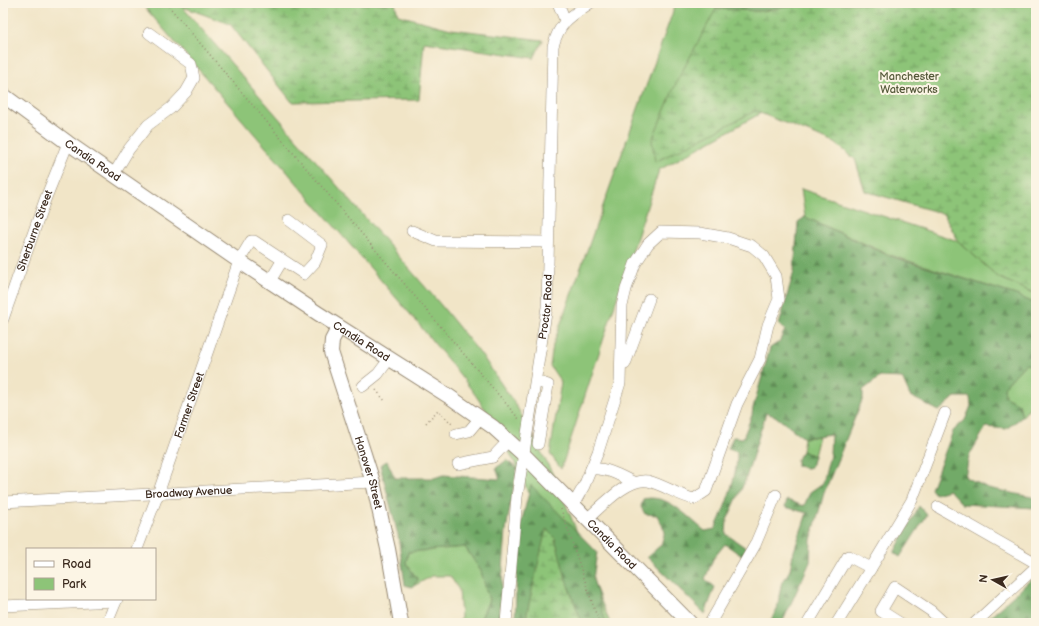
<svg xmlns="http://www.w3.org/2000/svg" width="1039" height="626" font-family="'Balsamiq Sans',sans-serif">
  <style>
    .green { fill: #8dc478; stroke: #64774b }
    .forest { fill: url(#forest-firs); stroke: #566a43 }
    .wetland { fill: url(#wetland-marsh); stroke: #64774b }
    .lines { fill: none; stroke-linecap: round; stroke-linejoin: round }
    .minor-casing { stroke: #968872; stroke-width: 12 }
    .major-casing { stroke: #968872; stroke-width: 16 }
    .path { stroke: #968872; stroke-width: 1.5; stroke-dasharray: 1 3; stroke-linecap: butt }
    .minor { stroke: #fff; stroke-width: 11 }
    .major { stroke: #fff; stroke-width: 14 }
    .labels { text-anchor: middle; stroke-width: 4; stroke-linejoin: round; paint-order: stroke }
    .park-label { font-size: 11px; fill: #545839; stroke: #fcf5e5 }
    .street-label { font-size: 11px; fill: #3b2a1e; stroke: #fcf5e5 }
  </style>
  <defs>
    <pattern id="forest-firs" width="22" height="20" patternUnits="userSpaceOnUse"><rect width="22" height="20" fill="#72aa68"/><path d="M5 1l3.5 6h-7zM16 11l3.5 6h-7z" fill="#5f8b55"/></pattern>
    <pattern id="wetland-marsh" width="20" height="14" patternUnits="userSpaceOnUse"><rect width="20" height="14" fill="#8dc478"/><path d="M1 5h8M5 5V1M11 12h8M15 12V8" fill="none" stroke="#749f62"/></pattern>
  </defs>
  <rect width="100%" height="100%" fill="#fcf5e5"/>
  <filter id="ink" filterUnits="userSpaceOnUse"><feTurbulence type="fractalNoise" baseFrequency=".025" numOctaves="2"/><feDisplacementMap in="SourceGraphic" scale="8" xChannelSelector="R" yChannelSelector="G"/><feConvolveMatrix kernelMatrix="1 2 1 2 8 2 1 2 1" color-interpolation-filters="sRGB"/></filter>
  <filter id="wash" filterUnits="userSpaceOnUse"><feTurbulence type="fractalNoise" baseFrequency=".012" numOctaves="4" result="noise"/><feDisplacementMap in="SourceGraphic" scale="16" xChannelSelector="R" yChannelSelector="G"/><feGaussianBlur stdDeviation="0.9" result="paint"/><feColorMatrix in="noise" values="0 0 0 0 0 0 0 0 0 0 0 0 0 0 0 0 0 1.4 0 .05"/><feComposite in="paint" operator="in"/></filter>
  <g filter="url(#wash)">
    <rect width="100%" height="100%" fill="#f1e5c7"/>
    <path class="green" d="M141,3H179L440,304L483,357L517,407L555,478L591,566V576L610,623H579C553,555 530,485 493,422C472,386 443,355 417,322Z
      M676,3H887L852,134L763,112L659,170L561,469L550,454L561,382L550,366L553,345Z
      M801,189L958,241L998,277L1036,294V304L1016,295L890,255L805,217Z
      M1025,364L1036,366V399L1022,417L1019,404L1005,397L1004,387Z
      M819,436L814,456L802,451L804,438Z
      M465,547L481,571L489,600L479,623H458L461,617L459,590L450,576H432L412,587L418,580L406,563L408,552Z"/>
    <path class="forest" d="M713,3H811L763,11L716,9Z
      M805,217L890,256L1016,295L1036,304V366L1025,364L1004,387L1005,397L1019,404L1022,417L1006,429L986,427L969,456L965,477L988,488L1036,498V508L962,504L949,490L935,494L931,489L953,431L965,420L971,406L970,397H955L939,411L910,396L902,378L880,377L863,390V398L824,493L811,540L810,562L782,623H769L777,610L781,585L790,570L793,554L807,513L785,507L787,500L804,506L810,492L823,483L830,455L831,434L804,438L775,416L766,413L745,481L727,520L726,534L746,548L742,556L725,544L713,559L705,579L715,587L705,614L647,557L661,545L665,531L657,515L645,514L641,507L643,499C668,493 686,516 705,531L715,529C725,509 738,474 737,452L728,449L733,437L743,438L752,415L753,408L770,348L779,342L785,330L779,325L794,271L798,222Z
      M802,451L814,456L811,467L806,468L797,466V459Z
      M507,460L517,469L506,530L499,623H479L489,600L481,571L465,547L408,552L406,563L418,580L412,587L405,585L398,535L380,465L387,461L395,478H434L443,475L500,479L496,468Z
      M531,485L597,552L593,579L606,623H582L547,529L527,613V623H515L518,535Z
      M919,506L927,515L900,557L894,553Z
      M1036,575V623H983Z"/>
    <path class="wetland" d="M172,3H395L398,15L451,29L543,40L534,58L424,42L419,100L292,102L230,24Z
      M811,3H1036V294L998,277L958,241L944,214L865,191L855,159L835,143L755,111L655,162L652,140L677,81L716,9L763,11Z
      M546,529L555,538L568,586L582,623H527V613Z"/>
  </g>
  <g filter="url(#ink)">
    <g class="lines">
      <defs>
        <g id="minor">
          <path d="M558,3L565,20"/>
          <path d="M114,174L129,149L148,125L171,108L186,92L194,78L191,64L149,33"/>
          <path d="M412,231L436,241L548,242"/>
          <path d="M270,281L282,261"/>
          <path id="s1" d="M3,319L45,200L68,143"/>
          <path d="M625,364L649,299"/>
          <path d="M536,381L548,385L538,444"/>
          <path d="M363,386L378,374L390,358"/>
          <path d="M456,434L469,431L480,418"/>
          <path d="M458,464L493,457L509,440"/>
          <path d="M591,469C606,467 621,476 633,482"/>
          <path id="s2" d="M3,502L373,482"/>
          <path d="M573,505L584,486L598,452L620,383L622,306L626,289L635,264L648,244L661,232L700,233L728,238L752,246L764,256L776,276L779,299L768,325L760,359L737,404L706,491L694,499C677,495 664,485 648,481C628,477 601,507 587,519"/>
          <path d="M938,507L1036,563"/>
          <path id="s3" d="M137,549L158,494L239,261L251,241H254L304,274L315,262L322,245L289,220"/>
          <path d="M871,568L912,500L945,413"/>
          <path d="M3,606L116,601"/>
          <path d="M107,623L117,599"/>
          <path id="s4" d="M506,623L517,497L547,307L553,46C560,21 570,17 590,3"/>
          <path d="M710,623L755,545L776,495"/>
          <path d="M808,623L848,556L871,568L837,623"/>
          <path d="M900,623L881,611L895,587L931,611L944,623"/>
          <path d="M975,623L1036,567"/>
        </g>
        <g id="major">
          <path id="s5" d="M3,95L68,143L239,261L319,314L450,397L493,427L523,454L690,623"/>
          <path id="s6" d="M339,327L332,340L331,352L373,482L388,549L401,623"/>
        </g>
      </defs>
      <use href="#minor" class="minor-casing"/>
      <use href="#major" class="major-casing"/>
      <path class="path" d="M166,3L519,419
        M376,390L385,401
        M426,423L438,410L453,425
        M561,509L599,623"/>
      <use href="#minor" class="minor"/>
      <use href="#major" class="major"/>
    </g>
  </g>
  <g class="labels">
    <g class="park-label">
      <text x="909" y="80">Manchester<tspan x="909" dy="13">Waterworks</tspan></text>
    </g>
    <g class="street-label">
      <text dy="4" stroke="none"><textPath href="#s5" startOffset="111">Candia Road</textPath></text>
      <text dy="4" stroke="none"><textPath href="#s1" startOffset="94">Sherburne Street</textPath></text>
      <text dy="4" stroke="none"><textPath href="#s4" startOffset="319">Proctor Road</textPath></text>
      <text dy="4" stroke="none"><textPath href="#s5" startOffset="435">Candia Road</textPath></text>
      <text dy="4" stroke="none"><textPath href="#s3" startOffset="153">Farmer Street</textPath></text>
      <text dy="4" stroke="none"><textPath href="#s6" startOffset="153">Hanover Street</textPath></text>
      <text dy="4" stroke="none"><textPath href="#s2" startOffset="186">Broadway Avenue</textPath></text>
      <text dy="4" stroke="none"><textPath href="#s5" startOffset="759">Candia Road</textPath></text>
    </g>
  </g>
  <rect width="1039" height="626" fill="none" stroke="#fcf5e5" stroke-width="16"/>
  <rect x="26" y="548" width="130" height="52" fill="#fcf5e5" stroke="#afa495"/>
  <rect x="34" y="561" width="20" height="6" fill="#ffffff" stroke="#afa495"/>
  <text x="62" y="568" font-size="12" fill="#3b2a1e">Road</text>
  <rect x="34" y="578" width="20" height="12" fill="#8dc478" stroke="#afa495"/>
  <text x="62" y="588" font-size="12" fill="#3b2a1e">Park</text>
  <g transform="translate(993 580) rotate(278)" stroke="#fcf5e5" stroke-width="3" paint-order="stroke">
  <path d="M0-3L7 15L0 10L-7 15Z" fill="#3b2a1e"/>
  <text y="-6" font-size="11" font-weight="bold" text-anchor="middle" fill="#3b2a1e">N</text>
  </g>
</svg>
